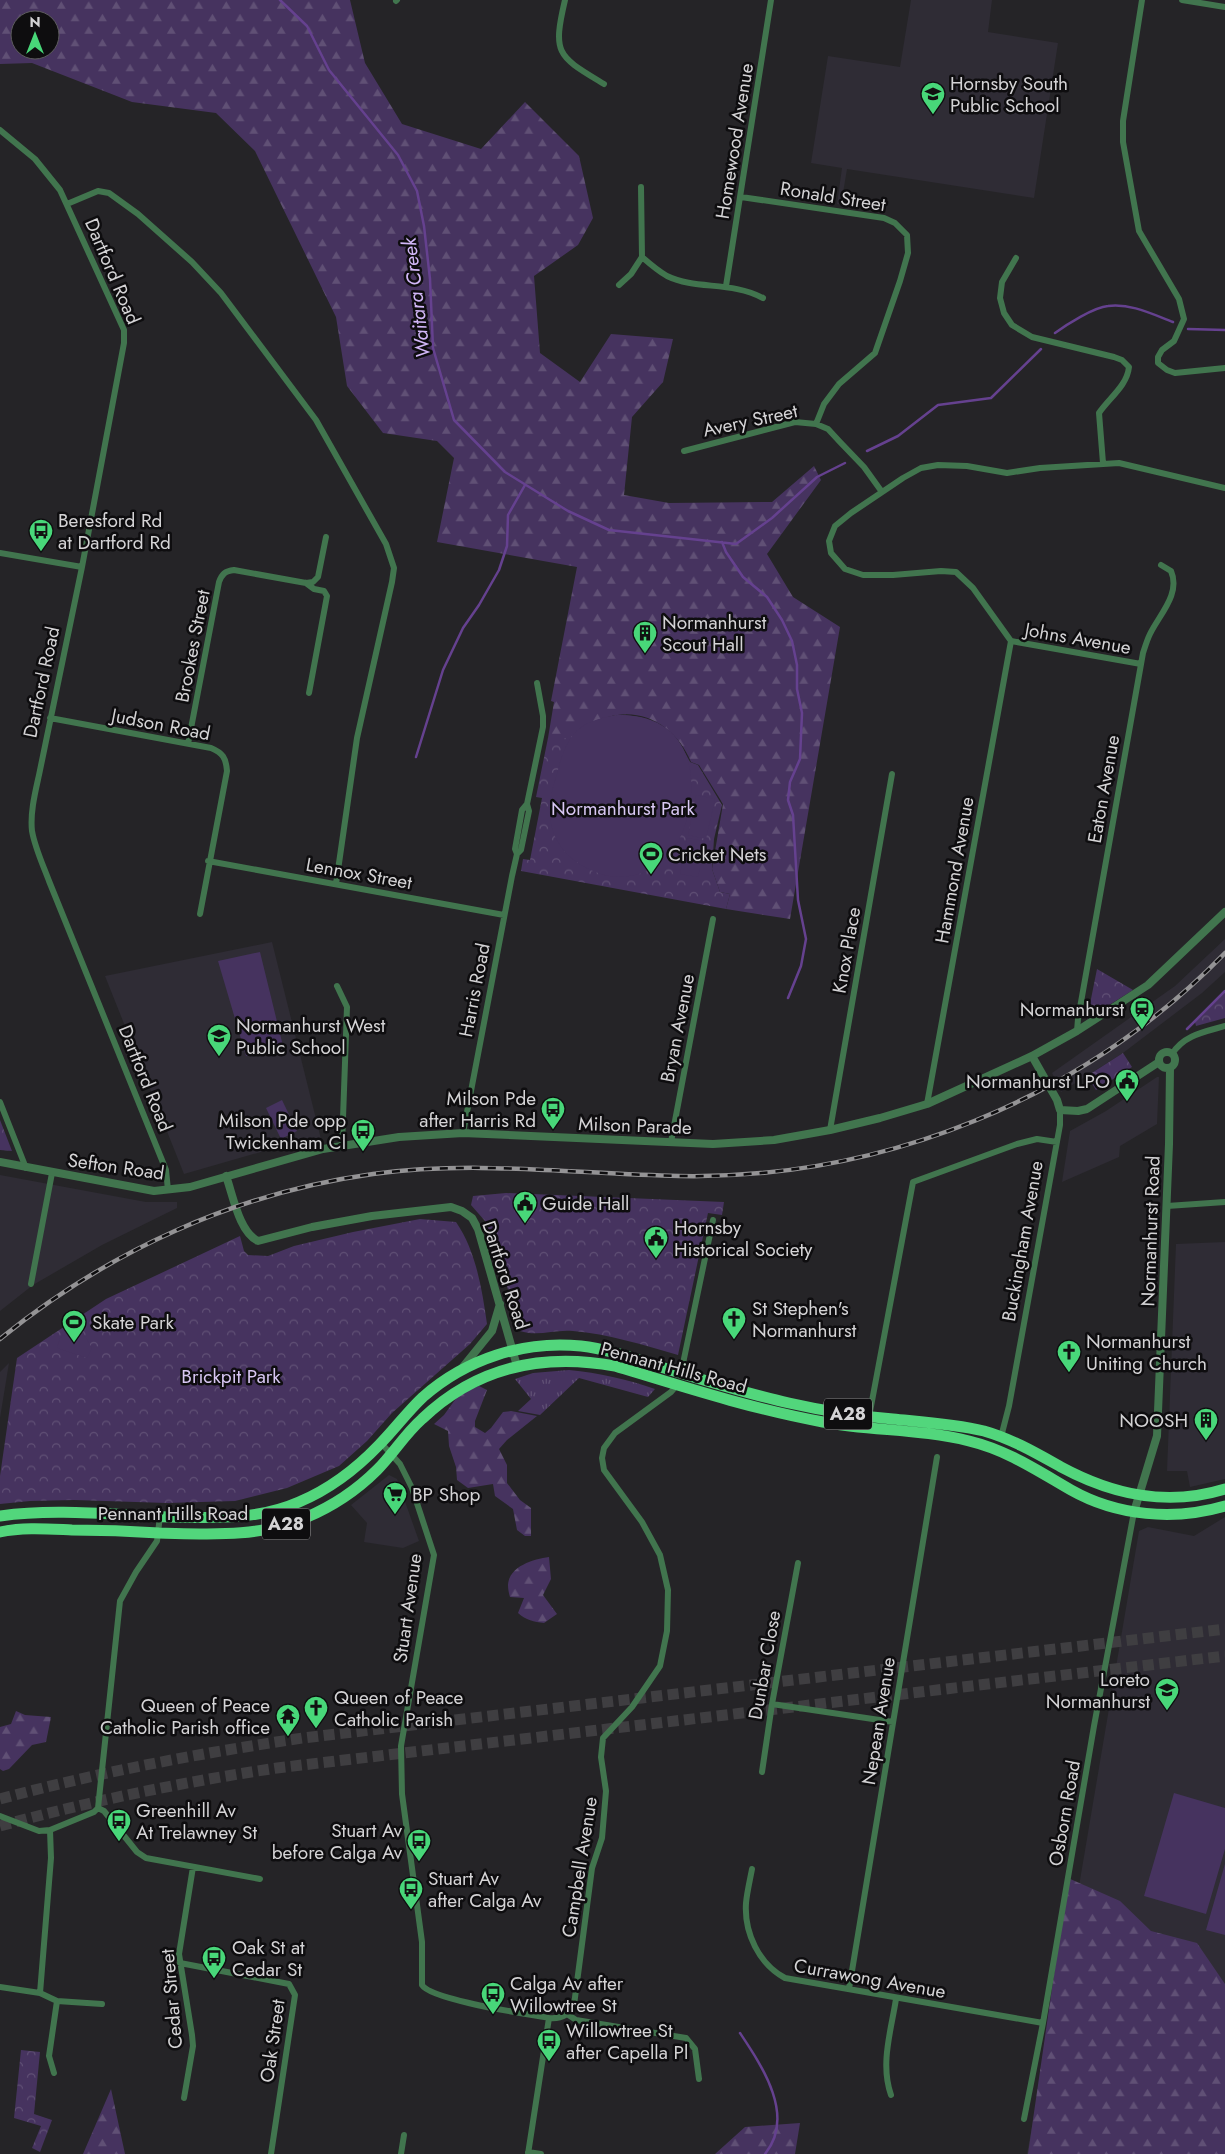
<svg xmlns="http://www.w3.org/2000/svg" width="1225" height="2154" font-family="Jost,sans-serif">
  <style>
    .built { fill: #2f2c35 }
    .grass { fill: url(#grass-tufts) }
    .forest { fill: url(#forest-firs); fill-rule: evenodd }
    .park { fill: url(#park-crowns) }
    .garden { fill: #46335f }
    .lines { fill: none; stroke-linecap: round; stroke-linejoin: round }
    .stream { stroke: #65418f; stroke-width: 2.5 }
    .motorway-tunnel { stroke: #3f3e41; stroke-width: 11; stroke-dasharray: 11 5.5; stroke-linecap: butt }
    .minor { stroke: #41754e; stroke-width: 6 }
    .tertiary { stroke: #41754e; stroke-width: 8 }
    .trunk { stroke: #52d67c; stroke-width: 11 }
    .rail-casing { stroke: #949395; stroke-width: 4.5 }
    .rail { stroke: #0e0d0f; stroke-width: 2.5; stroke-dasharray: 8; stroke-linecap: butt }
    .labels { text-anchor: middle; stroke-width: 5; stroke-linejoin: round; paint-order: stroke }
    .shield { fill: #0e0d0f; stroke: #99989a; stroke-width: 1 }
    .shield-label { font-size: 18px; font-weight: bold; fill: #d4d3d5 }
    .poi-label { font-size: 19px; fill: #d4d3d5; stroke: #0e0d0f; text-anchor: start }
    .street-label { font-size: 19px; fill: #d4d3d5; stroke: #0e0d0f }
    .park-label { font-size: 19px; fill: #d8c7f3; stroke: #0e0d0f }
    .water-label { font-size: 20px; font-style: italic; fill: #d2b7f8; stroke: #0e0d0f }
  </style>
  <defs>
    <pattern id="grass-tufts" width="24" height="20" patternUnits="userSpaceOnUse" patternTransform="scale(1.25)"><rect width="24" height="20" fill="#46335f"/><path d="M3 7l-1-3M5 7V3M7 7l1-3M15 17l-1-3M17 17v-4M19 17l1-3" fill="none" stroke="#605075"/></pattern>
    <pattern id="forest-firs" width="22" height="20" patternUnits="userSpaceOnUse" patternTransform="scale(1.25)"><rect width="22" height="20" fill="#46335f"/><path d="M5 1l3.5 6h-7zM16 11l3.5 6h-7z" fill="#605075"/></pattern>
    <pattern id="park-crowns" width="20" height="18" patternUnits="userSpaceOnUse" patternTransform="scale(1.25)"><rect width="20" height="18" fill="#46335f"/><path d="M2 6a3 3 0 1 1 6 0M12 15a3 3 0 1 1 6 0" fill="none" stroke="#605075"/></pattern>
  </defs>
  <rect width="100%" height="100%" fill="#252427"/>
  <path class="built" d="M911,0H992L988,32L1058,43L1034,198L847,169L841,205L837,204L842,168L811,163L828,56L900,67Z
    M1225,939V972L1202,993L1123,1053L1061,1092L1052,1073L1175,986Z
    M272,942L321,1139L278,1147L184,1174L105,976Z
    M1157,1077H1159L1157,1124L1120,1146L1119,1157L1062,1182L1070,1131L1106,1111Z
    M0,1175L146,1202H177V1208L102,1245L33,1285L0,1311Z
    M1225,1242V1479L1190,1487L1187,1471H1167L1176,1244Z
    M9,1363L0,1418V1372Z
    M389,1475L397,1479L419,1541L403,1548L364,1542L367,1523L351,1505Z
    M1225,1517V2154H1027L1049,2032L1079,1886L1139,1531L1148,1527L1194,1536Z"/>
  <path class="grass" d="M569,1370C599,1373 627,1379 655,1389L648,1397L579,1378L540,1415L518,1411L531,1399L515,1379L533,1373Z"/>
  <path class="forest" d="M0,0H350L365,63L402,124L481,149L525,102L579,156L593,218L578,245L534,276L540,353L580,382L611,334L673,339L663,382L632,417L624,495L669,503L772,502L814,466L821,480L767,554L793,597L840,627L790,919L726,909L730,894L720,892L712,869L723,804L699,765L691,762C678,729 644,706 608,717C595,722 584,736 571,739C564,740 555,738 548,738L554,702L551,701L577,567L437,542L454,458L437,441L383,433L347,386L336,317L255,151L216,113L132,102L32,63L0,64ZM20,20H50V50H20Z
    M479,1386L487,1390L475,1421V1427L485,1433L491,1428L503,1412L511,1411L537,1416L507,1440L499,1449L507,1465V1483L520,1500L531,1508V1536H525L517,1530L513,1509L495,1496L493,1484L468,1488L457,1480L456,1467L449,1446L448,1431L434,1424L444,1415L460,1393Z
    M549,1557L551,1579L543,1595L557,1614L544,1623C534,1622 526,1620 518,1613L524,1598L510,1597C509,1594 508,1589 508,1585C509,1566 534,1559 549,1557Z
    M16,1711L25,1715L51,1717L46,1742L32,1745L9,1769L3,1771L0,1769V1727L11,1724Z
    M1068,1878L1120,1901L1151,1931L1197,1943L1225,1984V2154H1028Z
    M111,2089L125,2154H83Z
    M800,2123L795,2154H715L745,2127Z"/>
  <path class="park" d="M618,715C653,715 675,730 690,762L698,765L722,805L714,839L712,869L720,892L730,894L726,909L521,871L523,859L530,860L542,798L536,797L548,738H570C584,723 598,718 618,715Z
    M1097,969L1133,990L1087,1019Z
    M1225,992V1018L1196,1026L1195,1022Z
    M1123,1053L1132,1067L1096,1090L1087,1076Z
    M0,1120L12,1151L0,1150Z
    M506,1193L724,1202L722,1215L708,1213L678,1355C644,1345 608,1334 573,1331C555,1329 538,1337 520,1331L497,1252L485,1221L471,1205L473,1196Z
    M420,1219L456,1222C476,1251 482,1289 487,1324L470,1344L392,1413L367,1441L339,1466L287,1488L235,1501L167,1503L74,1500L30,1501L0,1504V1476L17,1358L106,1299L240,1236L244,1251L248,1255L268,1256L294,1246L353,1232Z
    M21,2050L40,2052L34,2114L52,2120L40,2152L32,2148L41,2126L14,2118Z"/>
  <path class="garden" d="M618,715C677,714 699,756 689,810C684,834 675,853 654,867L653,881H649V870C636,877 615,879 601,874C570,864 548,841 550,807C550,794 555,782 558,770C562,755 567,739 579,729C590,720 604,717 618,715Z
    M696,795L715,799L706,839L688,835Z
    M687,838L705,841L698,877L680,874Z
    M260,952L283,1046L246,1056L218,961Z
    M282,1100L297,1131L281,1139L266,1108Z
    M78,1325L92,1348L87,1358L57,1348L60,1338Z
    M1174,1793L1225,1808V1849L1206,1914L1144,1896Z
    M1225,1864V1935L1206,1930Z"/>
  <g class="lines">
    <path class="stream" d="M280,0L307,26L329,70L398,155L417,191L424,226L430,279L433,348L454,420L505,472L568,511L609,530L736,544L772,518L817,477L845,463
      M1188,329L1225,330
      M1055,333C1066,325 1094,307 1108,306C1130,303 1152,314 1173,322
      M867,451L898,436L938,405L991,398L1041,349
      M722,542L726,552L743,577L767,597L782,620L792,641L797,665V689L802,713L800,759L790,782L788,800L793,815L798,900L806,939L801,966L788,998
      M416,757L443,670L463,628L479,605L499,570L507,546L508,515L525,485
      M1187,1029L1225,991
      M740,2033C762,2066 796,2116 765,2154"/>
    <path class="motorway-tunnel" d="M0,1799C100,1772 201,1753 303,1738L1225,1629
      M0,1826C91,1801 183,1782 277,1768L1225,1656"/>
    <path class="minor" d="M565,0C552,55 558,56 604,84
      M1142,0L1123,121V142L1139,231L1179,299L1184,319L1174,341L1162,350L1158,357V363L1167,370L1175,373L1225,368
      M1182,0L1225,7
      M396,1L397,0
      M0,130L35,159L60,190L124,330V343L82,567L39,775C35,793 30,813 32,831C35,848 43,865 49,881L166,1170L168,1190
      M641,187L642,257C650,264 658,271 667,276C696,290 731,281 763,298
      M741,197L884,218L895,223L907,235L908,253L900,281L875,353L839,384L824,404L816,424
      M67,204L98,191L109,193L138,214L192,262L221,293L316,420L386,544L394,568L392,582L357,738L336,884
      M1016,258L1002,282L1000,298L1004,313L1012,325L1032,337L1114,357L1122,360L1129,367C1127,386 1109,398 1099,413L1103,463
      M619,285L631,274L642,257
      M726,286L771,0
      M684,451L795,422L816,424L828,429L840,442L864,467L882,492
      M0,553L82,567
      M306,583L314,589L324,591L327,596L309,693
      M1011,641L973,588L956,572L941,571L893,575H863L845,569L831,553L829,541L835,526L851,513L903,478L921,468L938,465L967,466L1007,473L1040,468L1119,463L1225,488
      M1011,641L1141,664
      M50,718L211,748C223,753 226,758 227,771L200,914
      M188,744L219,582C222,574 225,571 234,570L306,583L313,582L318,577L326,537
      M517,854L515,849L522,810L527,804
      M208,861L504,915
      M337,986L347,1007L342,1146
      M1077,1031L1078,1019L1143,653C1145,647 1147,640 1150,634C1159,615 1181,594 1171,571L1161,565
      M1172,1054C1184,1035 1204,1032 1225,1026
      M0,1102L26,1168
      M927,1104L1011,641
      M830,1130L892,774
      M463,1133L512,876L517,854L521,850L529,811L527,804L543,727V716L537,683
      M671,1142L713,919
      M1167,1206L1225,1202
      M31,1284L52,1173
      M681,1373L713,1220
      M869,1417L913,1182L1017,1144L1037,1139L1057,1142
      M1001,1437L1009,1406L1060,1125V1110
      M381,1443L400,1464L412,1488L434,1555L401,1746L402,1794L422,1942V1985C431,2000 527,2014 549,2018C560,2019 569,2016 574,2005L592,1868L602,1838L606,1791L601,1757L603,1738L632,1707L660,1666L667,1631L668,1590L660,1555L642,1522L604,1470L602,1458L604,1448L615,1433L671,1392L677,1385
      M772,1704L893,1722
      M762,1772L772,1704L798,1563
      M98,1808L120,1601L136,1572L157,1541L160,1516
      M98,1808L104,1811L137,1852L146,1858L260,1879
      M0,1816L39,1831L50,1830L94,1812L98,1808
      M752,1869C750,1880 747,1892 746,1903C744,1933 759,1964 785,1978L1043,2023
      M180,1963L289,1984L295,1995L271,2154
      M0,1987L40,1993L51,1858L50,1830
      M849,1989L937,1457
      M40,1993L57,2001L102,2004
      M567,2014L576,2020L686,2038L695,2049L699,2079
      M54,2073L49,2056L57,2001
      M891,2095C880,2064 891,2031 896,1999
      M184,2098L193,2046L192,2035L179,1954L193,1867
      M1024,2119L1043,2023L1094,1726L1134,1512
      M528,2152L541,2154
      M401,2154L404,2135
      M528,2154L549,2018"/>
    <path class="tertiary" d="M1159 1060a8 8 0 1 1 16 0a8 8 0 1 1-16 0Z
      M1032,1056L1057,1100L1060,1110L1078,1111L1087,1109L1159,1062
      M0,1162L154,1191L190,1187L323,1149L399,1137L463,1133L713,1144L774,1140L830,1130L880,1118L927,1104L1032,1056L1077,1031L1148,985L1225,912
      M226,1176C233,1195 239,1232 258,1241L312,1227L372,1216L451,1207L462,1211L472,1218L478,1229L517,1366
      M462,1368L492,1331L500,1304
      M1134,1512L1157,1436L1169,1144L1170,1068"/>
    <path class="trunk" d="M0,1516C55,1508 114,1515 170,1517C215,1518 258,1520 299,1502C330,1489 356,1469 379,1445C394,1430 407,1412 423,1397C466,1359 524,1340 581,1346C607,1349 632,1358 657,1366C701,1379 744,1393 789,1403C824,1411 858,1416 893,1419C923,1422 954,1424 984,1431C1012,1439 1036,1453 1061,1467C1113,1495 1167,1507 1225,1489
      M0,1532C23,1527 48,1529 72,1530C101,1530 130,1531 159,1533C208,1534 258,1538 305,1518C331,1507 357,1490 377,1470C393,1454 405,1434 422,1419C476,1367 543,1353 615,1366C684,1387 752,1409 823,1422C871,1431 922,1429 969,1441C1007,1450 1038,1471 1071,1490C1117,1516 1174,1521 1225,1506"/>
    <defs>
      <path id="rail" d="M0,1339C107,1252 235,1193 373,1174C475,1160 577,1174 679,1176C882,1180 1083,1099 1225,953"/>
    </defs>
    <use href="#rail" class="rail-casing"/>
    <use href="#rail" class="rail"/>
  </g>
  <defs>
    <symbol id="school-pin" viewBox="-11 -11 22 30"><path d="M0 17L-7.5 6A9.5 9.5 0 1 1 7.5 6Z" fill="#48d779" stroke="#0e0d0f"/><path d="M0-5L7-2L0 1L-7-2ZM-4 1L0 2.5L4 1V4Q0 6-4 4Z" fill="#111"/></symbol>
    <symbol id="bus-pin" viewBox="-11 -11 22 30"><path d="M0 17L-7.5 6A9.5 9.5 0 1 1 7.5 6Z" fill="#48d779" stroke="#0e0d0f"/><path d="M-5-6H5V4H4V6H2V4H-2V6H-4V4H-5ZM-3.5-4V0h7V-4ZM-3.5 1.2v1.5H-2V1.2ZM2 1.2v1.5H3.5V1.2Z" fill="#111"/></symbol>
    <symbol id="building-pin" viewBox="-11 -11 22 30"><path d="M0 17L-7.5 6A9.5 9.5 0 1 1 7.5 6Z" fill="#48d779" stroke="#0e0d0f"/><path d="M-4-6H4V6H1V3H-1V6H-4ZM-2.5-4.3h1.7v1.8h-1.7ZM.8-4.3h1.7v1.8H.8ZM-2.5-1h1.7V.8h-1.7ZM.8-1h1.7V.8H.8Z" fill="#111"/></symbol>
    <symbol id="stadium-pin" viewBox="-11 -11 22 30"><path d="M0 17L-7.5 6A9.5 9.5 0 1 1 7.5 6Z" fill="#48d779" stroke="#0e0d0f"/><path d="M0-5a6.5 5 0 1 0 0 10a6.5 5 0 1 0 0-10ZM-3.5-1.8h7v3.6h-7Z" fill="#111"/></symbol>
    <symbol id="station-pin" viewBox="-11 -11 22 30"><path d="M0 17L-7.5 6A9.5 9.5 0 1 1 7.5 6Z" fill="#48d779" stroke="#0e0d0f"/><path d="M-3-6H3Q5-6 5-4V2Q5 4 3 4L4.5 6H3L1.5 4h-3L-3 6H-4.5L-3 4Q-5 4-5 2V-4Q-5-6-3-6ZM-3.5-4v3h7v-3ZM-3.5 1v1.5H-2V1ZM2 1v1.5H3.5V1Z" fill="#111"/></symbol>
    <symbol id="civic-pin" viewBox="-11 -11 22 30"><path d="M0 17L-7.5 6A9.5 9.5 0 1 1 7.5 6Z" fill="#48d779" stroke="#0e0d0f"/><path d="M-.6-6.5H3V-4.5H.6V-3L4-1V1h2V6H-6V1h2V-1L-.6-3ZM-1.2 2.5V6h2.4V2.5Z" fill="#111"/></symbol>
    <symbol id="church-pin" viewBox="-11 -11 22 30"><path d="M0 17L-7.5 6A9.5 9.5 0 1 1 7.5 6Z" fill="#48d779" stroke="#0e0d0f"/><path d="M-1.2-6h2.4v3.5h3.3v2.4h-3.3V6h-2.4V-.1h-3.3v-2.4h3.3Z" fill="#111"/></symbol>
    <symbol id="supermarket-pin" viewBox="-11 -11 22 30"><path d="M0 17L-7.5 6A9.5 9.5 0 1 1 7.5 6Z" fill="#48d779" stroke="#0e0d0f"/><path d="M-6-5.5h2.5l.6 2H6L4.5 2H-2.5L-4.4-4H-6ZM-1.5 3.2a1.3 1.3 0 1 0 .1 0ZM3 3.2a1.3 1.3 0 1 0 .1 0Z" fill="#111"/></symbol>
    <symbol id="temple-pin" viewBox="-11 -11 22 30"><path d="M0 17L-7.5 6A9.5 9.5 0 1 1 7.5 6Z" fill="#48d779" stroke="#0e0d0f"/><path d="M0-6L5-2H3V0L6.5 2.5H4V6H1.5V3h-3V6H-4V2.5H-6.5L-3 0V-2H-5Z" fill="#111"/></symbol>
  </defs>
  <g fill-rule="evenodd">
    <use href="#school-pin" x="919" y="80" width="28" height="38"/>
    <use href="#bus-pin" x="27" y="517" width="28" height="38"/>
    <use href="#building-pin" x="631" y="619" width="28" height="38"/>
    <use href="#stadium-pin" x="637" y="840" width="28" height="38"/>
    <use href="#station-pin" x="1128" y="995" width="28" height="38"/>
    <use href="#school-pin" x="205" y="1022" width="28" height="38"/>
    <use href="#civic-pin" x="1113" y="1067" width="28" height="38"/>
    <use href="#bus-pin" x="539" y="1095" width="28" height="38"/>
    <use href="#bus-pin" x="349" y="1117" width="28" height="38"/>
    <use href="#civic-pin" x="511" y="1189" width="28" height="38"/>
    <use href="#civic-pin" x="642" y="1224" width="28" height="38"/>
    <use href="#church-pin" x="720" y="1305" width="28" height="38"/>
    <use href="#stadium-pin" x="60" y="1308" width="28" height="38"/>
    <use href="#church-pin" x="1055" y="1338" width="28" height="38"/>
    <use href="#building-pin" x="1192" y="1406" width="28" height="38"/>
    <use href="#supermarket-pin" x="381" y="1480" width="28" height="38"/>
    <use href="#school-pin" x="1153" y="1676" width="28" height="38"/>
    <use href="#church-pin" x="302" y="1694" width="28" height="38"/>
    <use href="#temple-pin" x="274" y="1702" width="28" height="38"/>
    <use href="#bus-pin" x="105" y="1807" width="28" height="38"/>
    <use href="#bus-pin" x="405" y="1827" width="28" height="38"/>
    <use href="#bus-pin" x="397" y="1875" width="28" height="38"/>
    <use href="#bus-pin" x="200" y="1944" width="28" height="38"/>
    <use href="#bus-pin" x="479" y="1980" width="28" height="38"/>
    <use href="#bus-pin" x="535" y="2027" width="28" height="38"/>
  </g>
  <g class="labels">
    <g class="shield">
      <rect x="824" y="1398.5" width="48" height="31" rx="4"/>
      <rect x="262" y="1508.5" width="48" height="31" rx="4"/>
    </g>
    <g class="shield-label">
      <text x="848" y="1420">A28</text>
      <text x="286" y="1530">A28</text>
    </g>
    <g class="poi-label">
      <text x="950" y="90">Hornsby South<tspan x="950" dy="22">Public School</tspan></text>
      <text x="58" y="527">Beresford Rd<tspan x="58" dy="22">at Dartford Rd</tspan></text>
      <text x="662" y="629">Normanhurst<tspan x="662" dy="22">Scout Hall</tspan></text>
      <text x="668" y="861">Cricket Nets</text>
      <text x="1124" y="1016" text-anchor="end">Normanhurst</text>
      <text x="236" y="1032">Normanhurst West<tspan x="236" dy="22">Public School</tspan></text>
      <text x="1110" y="1088" text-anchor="end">Normanhurst LPO</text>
      <text x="536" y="1105" text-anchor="end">Milson Pde<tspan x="536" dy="22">after Harris Rd</tspan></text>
      <text x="346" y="1127" text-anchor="end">Milson Pde opp<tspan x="346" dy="22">Twickenham Cl</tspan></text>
      <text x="542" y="1210">Guide Hall</text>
      <text x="674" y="1234">Hornsby<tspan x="674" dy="22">Historical Society</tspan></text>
      <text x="752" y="1315">St Stephen's<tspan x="752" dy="22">Normanhurst</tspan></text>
      <text x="92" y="1329">Skate Park</text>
      <text x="1086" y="1348">Normanhurst<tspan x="1086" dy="22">Uniting Church</tspan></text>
      <text x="1188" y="1427" text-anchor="end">NOOSH</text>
      <text x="412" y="1501">BP Shop</text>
      <text x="1150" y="1686" text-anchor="end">Loreto<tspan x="1150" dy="22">Normanhurst</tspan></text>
      <text x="334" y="1704">Queen of Peace<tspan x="334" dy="22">Catholic Parish</tspan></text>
      <text x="270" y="1712" text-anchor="end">Queen of Peace<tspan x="270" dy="22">Catholic Parish office</tspan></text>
      <text x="136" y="1817">Greenhill Av<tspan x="136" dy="22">At Trelawney St</tspan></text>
      <text x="402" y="1837" text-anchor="end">Stuart Av<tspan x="402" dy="22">before Calga Av</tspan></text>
      <text x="428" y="1885">Stuart Av<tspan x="428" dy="22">after Calga Av</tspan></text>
      <text x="232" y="1954">Oak St at<tspan x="232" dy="22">Cedar St</tspan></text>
      <text x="510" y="1990">Calga Av after<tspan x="510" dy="22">Willowtree St</tspan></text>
      <text x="566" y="2037">Willowtree St<tspan x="566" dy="22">after Capella Pl</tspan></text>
    </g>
    <g class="street-label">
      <text transform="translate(734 141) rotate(-81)" y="7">Homewood Avenue</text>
      <text transform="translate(833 196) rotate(9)" y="7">Ronald Street</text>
      <text transform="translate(113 271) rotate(67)" y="7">Dartford Road</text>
      <text transform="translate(750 420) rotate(-12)" y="7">Avery Street</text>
      <text transform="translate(1078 638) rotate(10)" y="7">Johns Avenue</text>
      <text transform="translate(192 646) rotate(-79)" y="7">Brookes Street</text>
      <text transform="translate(41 682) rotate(-78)" y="7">Dartford Road</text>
      <text transform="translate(161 724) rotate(11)" y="7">Judson Road</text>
      <text transform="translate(1103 789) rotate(-80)" y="7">Eaton Avenue</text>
      <text transform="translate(954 870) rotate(-80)" y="7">Hammond Avenue</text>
      <text transform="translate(359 873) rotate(10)" y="7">Lennox Street</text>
      <text transform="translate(846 950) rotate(-80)" y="7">Knox Place</text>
      <text transform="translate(474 990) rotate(-79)" y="7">Harris Road</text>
      <text transform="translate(677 1028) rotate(-79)" y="7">Bryan Avenue</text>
      <text transform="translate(146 1078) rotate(68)" y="7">Dartford Road</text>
      <text transform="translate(635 1125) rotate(2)" y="7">Milson Parade</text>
      <text transform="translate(116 1166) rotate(8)" y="7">Sefton Road</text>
      <text transform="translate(1150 1231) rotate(-88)" y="7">Normanhurst Road</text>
      <text transform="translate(1022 1241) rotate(-80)" y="7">Buckingham Avenue</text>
      <text transform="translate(506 1275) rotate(72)" y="7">Dartford Road</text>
      <text transform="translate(674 1367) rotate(15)" y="7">Pennant Hills Road</text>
      <text x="173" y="1520">Pennant Hills Road</text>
      <text transform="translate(407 1608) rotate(-82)" y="7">Stuart Avenue</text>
      <text transform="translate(764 1665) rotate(-80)" y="7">Dunbar Close</text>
      <text transform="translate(878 1721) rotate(-81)" y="7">Nepean Avenue</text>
      <text transform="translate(1064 1813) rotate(-80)" y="7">Osborn Road</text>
      <text transform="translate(579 1867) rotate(-81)" y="7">Campbell Avenue</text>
      <text transform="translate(870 1978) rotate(10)" y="7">Currawong Avenue</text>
      <text transform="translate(171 1999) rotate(-95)" y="7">Cedar Street</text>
      <text transform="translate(272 2041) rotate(-82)" y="7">Oak Street</text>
    </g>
    <g class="park-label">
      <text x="623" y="815">Normanhurst Park</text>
      <text x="231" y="1383">Brickpit Park</text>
    </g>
    <g class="water-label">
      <text transform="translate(416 298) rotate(-97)" y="7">Waitara Creek</text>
    </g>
  </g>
  <g transform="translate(35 35)"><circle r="24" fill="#0e0d0f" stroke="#5d5c5e"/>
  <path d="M0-4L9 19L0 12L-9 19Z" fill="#48d779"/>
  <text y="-8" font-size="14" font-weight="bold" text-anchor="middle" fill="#d4d3d5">N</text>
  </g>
</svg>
